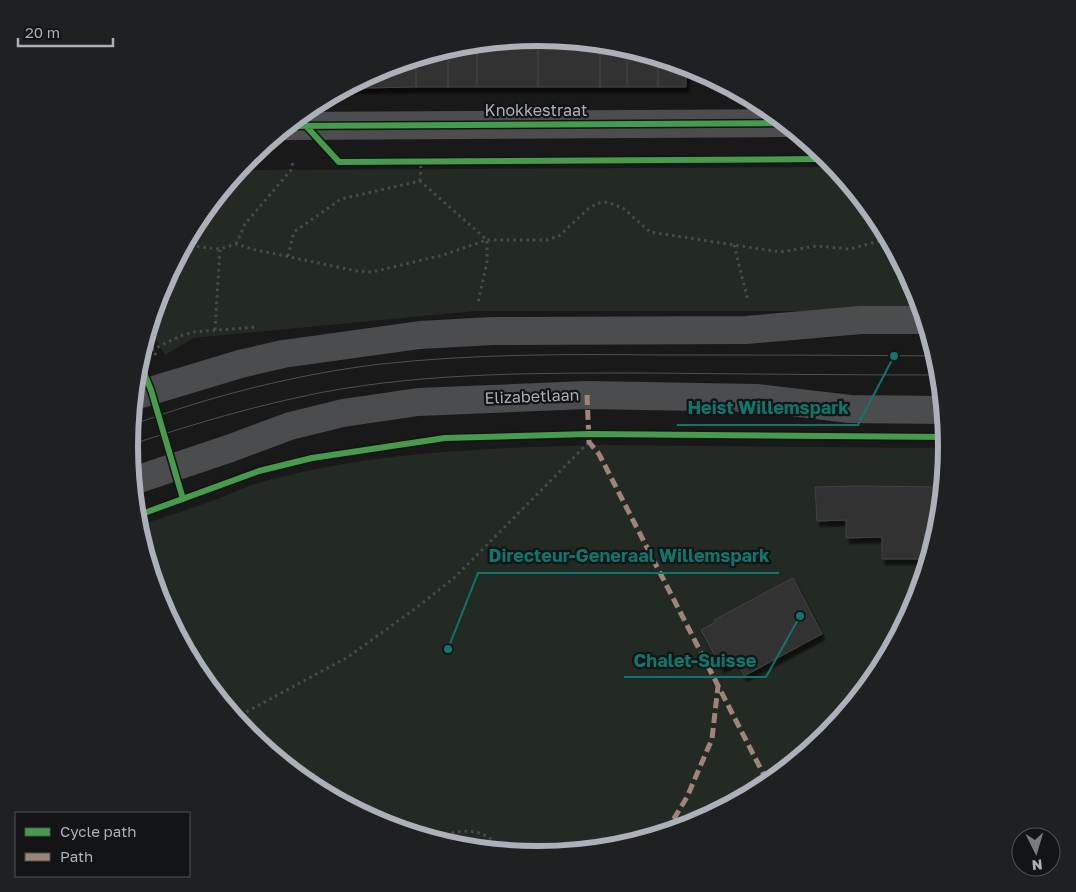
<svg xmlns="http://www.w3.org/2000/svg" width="1076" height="892" font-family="'Golos Text',sans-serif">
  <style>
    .green { fill: #232923 }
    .building { fill: #323233; stroke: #424345; filter: url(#shadow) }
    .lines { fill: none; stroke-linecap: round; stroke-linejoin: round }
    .path { stroke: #494b4d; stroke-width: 3; stroke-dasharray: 2.5 4; stroke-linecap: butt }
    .secondary { stroke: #4d4d50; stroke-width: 28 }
    .primary { stroke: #4b4c4e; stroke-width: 28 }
    .tram { stroke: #4e5052; stroke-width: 1 }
    .quiet { stroke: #a18479; stroke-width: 5; stroke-dasharray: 10 5; stroke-linecap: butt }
    .cycleway-casing { stroke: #131415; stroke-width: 9 }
    .cycleway { stroke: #469c4c; stroke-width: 6 }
    .labels { text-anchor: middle; stroke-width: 4.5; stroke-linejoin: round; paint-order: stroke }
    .street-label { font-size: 16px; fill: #acb0b9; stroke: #131415 }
    .rim { fill: none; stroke: #acb0b9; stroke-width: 6 }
    .leader { fill: none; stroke: #0f766e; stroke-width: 2 }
    .callout-dot { fill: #0f766e; stroke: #131415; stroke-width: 2 }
    .callout-label { font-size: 18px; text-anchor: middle; font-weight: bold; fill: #0f766e; stroke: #131415; stroke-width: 4.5; stroke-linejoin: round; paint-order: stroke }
  </style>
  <defs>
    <filter id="shadow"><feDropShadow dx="3" dy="5.5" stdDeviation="1" flood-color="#0009"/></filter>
  </defs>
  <rect width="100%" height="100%" fill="#191919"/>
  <path class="green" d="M835,167L878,219L916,290L922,311H476L194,338L165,355L149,327L161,289L199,219L238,170Z
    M603,445L946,448L939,526L915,603L877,673L827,735L765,786L694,824L617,847L538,854L458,847L381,823L311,785L249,735L198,673L160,602L137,526C165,517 193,508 220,498C231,494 243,487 255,484C368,451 486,448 603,445Z"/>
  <path class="building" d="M538,38L600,44V87H538Z
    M538,38V87H477V44Z
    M477,44V87H448V49Z
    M600,44L627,48V87H600Z
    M627,48L658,57V87H627Z
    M448,49V87H416V58Z
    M658,57L686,66V87H658Z
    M416,58V87L363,88V78L382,68Z
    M363,78V88H346Z
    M859,486L942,487L939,526L929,559H882V537L846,538V520L817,521L815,487Z
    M793,578L822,634L744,676L736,660L721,667L701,630L716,622L714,620Z"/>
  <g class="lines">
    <path class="path" d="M420,181L421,161
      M236,244L245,224L291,170L293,162
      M184,245L220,249L236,244L252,249L357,271L372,272L443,255L487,240H547L559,236L588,209L598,203L607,202L623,208L650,232L780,252L817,246L849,249L888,239
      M734,245L748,301
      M288,256L294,232L341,199L420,181L487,240V262L478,303
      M215,330L220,249
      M147,335L157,358
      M140,356L180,336L194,332L256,327
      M235,718L348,657L420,605L455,577L589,442
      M433,839C462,828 483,826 504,851"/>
    <path class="secondary" d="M287,126L785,123"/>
    <path class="primary" d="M134,396L240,364L283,354L420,335L492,331L746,330L861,320H925
      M133,481L231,448L290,426L343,413L418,402L587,395L756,398L850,409L943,410"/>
    <path class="tram" d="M132,425C211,396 297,374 381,364C473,354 565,354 658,355C751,355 843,355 935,356
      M130,445C193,424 257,405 324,392C432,372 542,373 652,373C748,374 844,375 940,375"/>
    <path class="quiet" d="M587,395L589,442L599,454L768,783
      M666,832L687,797L712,739L718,686"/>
    <defs>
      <path id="cycleway" d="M287,126L785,123
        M306,126L339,162L828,159
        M139,361L151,390L183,499
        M136,516L259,471L312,458L445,438L589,434L946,437"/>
    </defs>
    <use href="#cycleway" class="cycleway-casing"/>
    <use href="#cycleway" class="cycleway"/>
  </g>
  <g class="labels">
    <g class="street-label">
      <text x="536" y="116">Knokkestraat</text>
      <text transform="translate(532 396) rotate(-2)" y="6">Elizabetlaan</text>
    </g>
  </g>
  <path d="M0 0H1076V892H0ZM138 446a400 400 0 1 1 800 0a400 400 0 1 1-800 0Z" fill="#1f2022" fill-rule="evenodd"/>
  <path class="rim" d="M138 446a400 400 0 1 1 800 0a400 400 0 1 1-800 0Z"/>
  <path class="leader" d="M894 356L858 425H677M448 649L478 573H779M800 616L766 677H624"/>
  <g class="callout-dot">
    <circle cx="894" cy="356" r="5"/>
    <circle cx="448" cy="649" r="5"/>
    <circle cx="800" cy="616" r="5"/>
  </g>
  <g class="callout-label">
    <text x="768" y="414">Heist Willemspark</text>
    <text x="629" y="562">Directeur-Generaal Willemspark</text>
    <text x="695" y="667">Chalet-Suisse</text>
  </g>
  <rect x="15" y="812" width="175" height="65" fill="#131415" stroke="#505257"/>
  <rect x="25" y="828" width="25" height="8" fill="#469c4c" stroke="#505257"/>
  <text x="60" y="837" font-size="15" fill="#acb0b9">Cycle path</text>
  <rect x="25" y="853" width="25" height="8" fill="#a18479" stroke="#505257"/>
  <text x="60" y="862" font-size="15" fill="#acb0b9">Path</text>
  <g transform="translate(1036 852) rotate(175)"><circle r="24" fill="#131415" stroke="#505257"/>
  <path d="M0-4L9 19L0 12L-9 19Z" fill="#797b81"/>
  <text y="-8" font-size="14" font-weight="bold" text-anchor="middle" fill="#acb0b9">N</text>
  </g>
  <path d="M18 38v8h95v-8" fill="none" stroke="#acb0b9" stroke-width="2.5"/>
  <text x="25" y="38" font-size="15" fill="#acb0b9" stroke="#131415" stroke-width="4" paint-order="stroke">20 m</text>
</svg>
